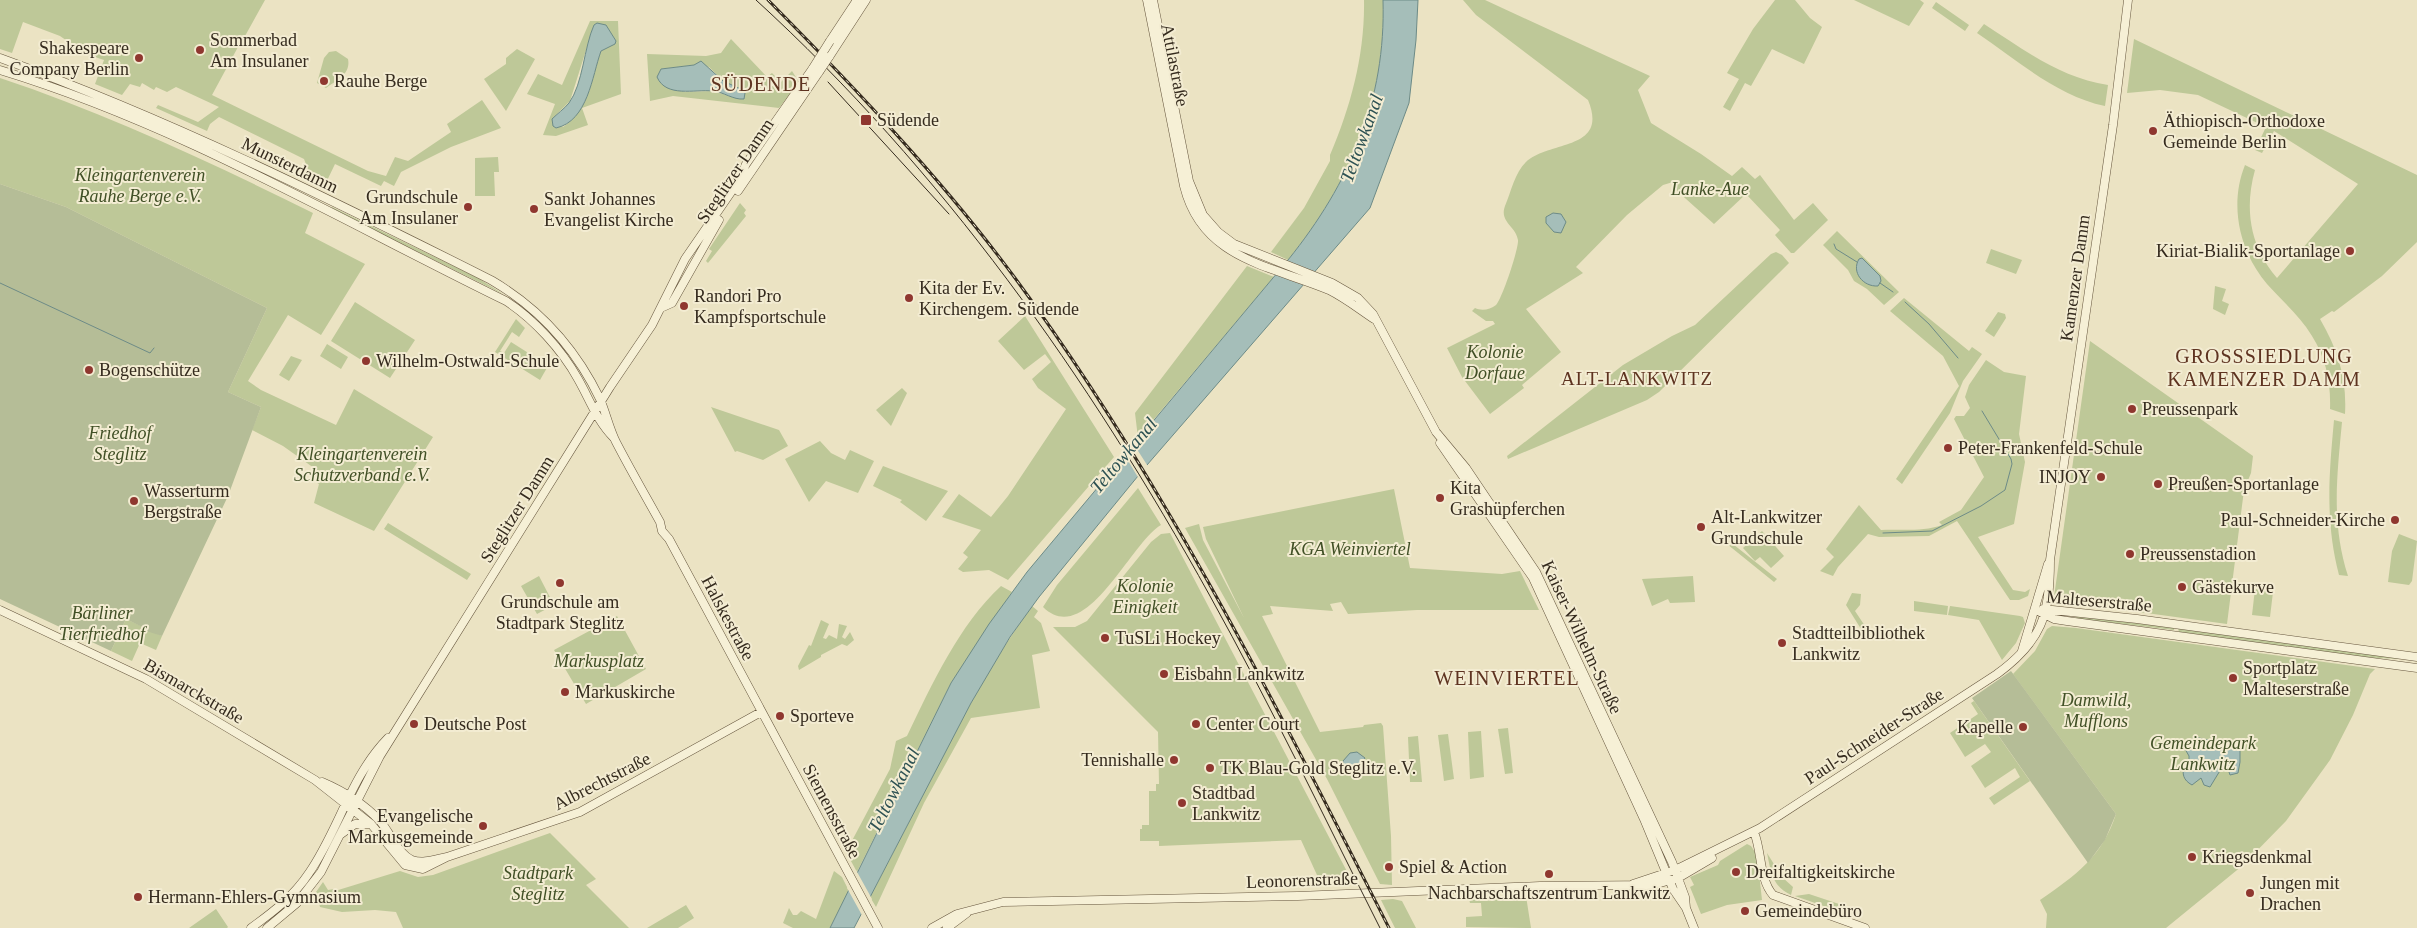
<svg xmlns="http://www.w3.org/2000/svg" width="2417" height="928" font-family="'Times New Roman',serif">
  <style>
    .green { fill: #bec898; fill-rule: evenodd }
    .cemetery { fill: #b5bd97 }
    .water { fill: #a5beb9; stroke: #6d8b87 }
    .pier { fill: #ebe3c3 }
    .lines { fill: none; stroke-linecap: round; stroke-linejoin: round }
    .stream { stroke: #6d8b87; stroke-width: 1 }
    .secondary-casing { stroke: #66563e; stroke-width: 9 }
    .secondary { stroke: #f6f0d6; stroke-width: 8 }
    .tram { stroke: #352b1e; stroke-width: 1 }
    .rail-casing { stroke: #352b1e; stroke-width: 3 }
    .rail { stroke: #f3ecd2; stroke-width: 1; stroke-dasharray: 4; stroke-linecap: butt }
    .secondary-bridge-casing { stroke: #66563e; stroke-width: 9; stroke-linecap: butt }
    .secondary-bridge { stroke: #f6f0d6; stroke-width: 8 }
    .poi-dot { fill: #8f372f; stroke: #f3ecd2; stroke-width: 2 }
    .labels { text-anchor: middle; stroke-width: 4; stroke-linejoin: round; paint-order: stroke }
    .poi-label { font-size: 18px; fill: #352b1e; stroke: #f3ecd2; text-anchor: start }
    .street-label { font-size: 18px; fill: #352b1e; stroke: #f3ecd2 }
    .park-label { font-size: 18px; font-style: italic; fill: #415026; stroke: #f3ecd2 }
    .water-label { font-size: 19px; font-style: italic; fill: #2e5253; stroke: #f3ecd2 }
    .neighbourhood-label { font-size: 19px; letter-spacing: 1px; fill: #5e3320; stroke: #f3ecd2 }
    .quarter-label { font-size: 20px; letter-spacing: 1px; fill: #5e3320; stroke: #f3ecd2 }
  </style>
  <rect width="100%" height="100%" fill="#ebe3c3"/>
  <path class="green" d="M0,0H265L245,36L242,47H238L212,95L368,171L386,176L395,157L408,161L451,132L447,124L482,100L501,128L451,147L401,172L394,186L384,181L381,186L335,164L323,189L313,183L304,159L219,117L210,124L207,131L156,108L158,105L198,122L219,107L176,87L167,92L156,87L154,90L142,83L140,87L130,84L122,95L95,84L104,60L86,54L60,36L23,22L12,53L0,49Z
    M1364,0H1383C1386,100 1350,183 1288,260L1271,252L1304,208L1330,161V155C1351,106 1365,54 1364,0Z
    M1463,0H1485L1650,76L1638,90L1651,123L1701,154L1732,176L1742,167L1755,179L1760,175L1794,220L1813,203L1828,220L1794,253H1791L1775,235L1780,230L1746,194L1714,224L1676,190L1673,182L1663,185L1627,215L1576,267L1583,273L1526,309L1561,352L1522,385L1524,388L1490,414L1462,377L1447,348L1495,324L1493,321H1486L1472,311L1475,308C1481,311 1490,310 1496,305C1502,299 1519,248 1518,240C1516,226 1499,222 1505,206C1511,192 1515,172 1526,162C1550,140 1609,151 1588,100L1476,15Z
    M1775,0H1795L1810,18L1822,27L1804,64L1772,49L1751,86L1745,83L1730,111L1723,107L1739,79L1727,73L1753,29Z
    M1854,0H1920L1924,3L1909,26Z
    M1936,2L1969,25L1965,31L1932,8Z
    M590,21H618L621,94L582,108L588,125L556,136L543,135L555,104L527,94L538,74L562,85ZM594,25L607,27L614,38V45L611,44L601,51C591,78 590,109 563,127L552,119L570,101Z
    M1984,24C2023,49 2060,78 2108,85L2105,106C2057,96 2017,60 1977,33Z
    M731,39L767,77L772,73L781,82L792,71L799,82L779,108L673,96L650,101L647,54L706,56L721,53ZM694,65L709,67L723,81L743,90L740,99L713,91L684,92L661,69Z
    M2134,39L2417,175V242L2382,276L2334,312L2332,311L2320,319C2338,350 2347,378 2345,414L2330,409C2331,383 2326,358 2312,336C2300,316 2282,301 2267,284C2239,251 2229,205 2245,165L2255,170C2244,209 2250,247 2277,278L2358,184L2274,131L2262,153L2255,150L2266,127L2198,95L2160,90L2127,93Z
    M517,49L535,59L506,111L484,79L506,64V58Z
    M336,51L348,59C351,74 337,80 326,88L317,83L324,58L329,52Z
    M0,78C108,114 210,162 313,213L305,233L365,264L321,335L288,315L248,381L261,390L336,425L354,389L433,437L374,531L314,503L319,484L311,479L314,468L283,446L252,430L261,407L228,392L267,308L66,207L0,184Z
    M498,157L499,172H494L495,196H475V158Z
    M740,203L746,210L744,213L746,216L708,263L706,261L712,251L709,249Z
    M332,207L478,278L503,294L331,209Z
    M1837,231L1899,292L1884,305L1867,289L1854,281L1848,270L1823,245Z
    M1991,249L2022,260L2016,274L1986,263Z
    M1776,252L1782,255L1789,263L1659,392L1647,400L1508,459L1507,456L1623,365L1672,336L1695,325L1771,254Z
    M1247,266L1274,277L1138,438L1135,413Z
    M2215,286L2226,289L2222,301L2229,304L2225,315L2213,309Z
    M1904,298L1969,351L1972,347L1982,354L1963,381L1950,413L1902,484L1896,479L1959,386L1943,356L1890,311Z
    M355,302L415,340L390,378L331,341Z
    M1998,312L2005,314L2006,318L1994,337L1985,331Z
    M1025,316L1114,457L1008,580L989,570L963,572L958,569L968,557L963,553L981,530L942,517L959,494L991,517L1008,496L1066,409L1038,388L1032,379L1051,362L1045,354L1024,370L998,341Z
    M516,319L525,328L519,337L512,332L500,351L504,353L511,342L541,361L550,353L552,359L540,380L495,352Z
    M2090,341L2253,456L2251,473L2244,490L2227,624L2058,601L2054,597Z
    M327,344L348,357L341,369L320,356Z
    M291,356L302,360L289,381L279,375Z
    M1986,360L2004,372L2026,376L2019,434L2025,462L2014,524L1978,537L2013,590L2025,592L2030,589L2028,596L2019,600H2010L1957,521L1929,536L1879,537L1868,534L1838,567L1833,576L1820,571L1834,557L1826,549L1859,505L1881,530C1901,529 1923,532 1942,525L1939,522L1961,510L1984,477L1954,419L1956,416H1964L1970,408L1965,397L1969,385Z
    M902,388L907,393L891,426L876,410Z
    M711,407L779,430L788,446L763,460L737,451L735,452Z
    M2334,420L2342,422C2337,476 2331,523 2348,576L2339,575C2325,521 2329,475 2334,420Z
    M820,441L831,453L845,460L850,450L874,461L858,493L826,481L809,502L785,459Z
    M883,466L948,491L926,521L900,502L902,500L873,486Z
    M1138,488L1161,525C1130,543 1086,649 1043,607L1057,585Z
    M1394,489L1410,568L1502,574L1520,571L1539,610H1417L1348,614L1341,602L1330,604L1333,611L1270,606L1273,614L1262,616L1320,732L1363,727L1364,725L1381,723L1383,726L1391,836L1392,885L1380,884L1327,779L1185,528L1199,524L1203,540L1244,618L1206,539L1203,527Z
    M388,523L471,574L467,580L384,529Z
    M1762,531L1784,556L1771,568L1760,557L1755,561L1743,548Z
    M1170,533L1353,883L1356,885L1322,886L1301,840L1159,846V841H1140V829H1142V825H1149V791H1156V784H1159L1158,732L1053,627H1075L1087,621L1151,542L1161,534Z
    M2399,534L2417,541L2412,581L2409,585L2388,582L2392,551Z
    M1724,537L1777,579L1774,582L1722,540Z
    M539,576L554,605L537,614L521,586Z
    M1693,576L1695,602L1670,603L1668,599L1652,606L1642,579Z
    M1001,586L1012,592L951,683L857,872L846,852L890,769L896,741L907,736C932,684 959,625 1001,586Z
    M2255,589L2273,592L2270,617L2252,615Z
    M1852,593L1861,594L1860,605L1855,611L1865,626L1861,629L1846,605Z
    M1914,601L1948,606L1947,615L1914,611Z
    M1032,606L1038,611L1034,617L1041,623L1050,651L1032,655L1040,708L971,718L924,803L876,907L870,897C923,799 967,696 1032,606Z
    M1950,606L2020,616L2023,617L2025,623L2016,643L2002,660L1979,620L1948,615Z
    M617,616L646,669L586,704L554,650Z
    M2071,616L2174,627V630L2081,619Z
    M126,619L162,636L156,650L140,643L132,661L111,651Z
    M821,620L829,624L823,638L826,639L829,635L837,639L839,624L847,626L842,637L845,639L850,632L854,640L847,646L842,644L821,655V657L799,670L798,666L809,645L811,646Z
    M2052,626L2076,628L2375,669L2370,674L2353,715L2330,760L2286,821L2242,866L2166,928H2046L2047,914L2040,900C2076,875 2102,857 2116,814L2013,674L2035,651L2047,629Z
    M2178,628L2402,658V659L2355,657L2179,632Z
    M1974,701L2030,781L1994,805L1989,798L2020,777L2015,768L1985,788L1971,766L1991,752L1985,744L1965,757L1950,733L1978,714L1971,703Z
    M1508,728L1513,773L1505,774L1498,729Z
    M1481,731L1484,777L1470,779L1468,732Z
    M1448,734L1454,779L1444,781L1438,735Z
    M1418,736L1422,782H1410L1408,737Z
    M550,833L596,879L586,885L629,928H403L396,912L375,910L342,912L320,907L316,892L323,882L328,890L334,889L335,891L400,871L418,877L433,875Z
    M1747,844L1751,846L1757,855L1762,900L1727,905L1701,914L1690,887L1694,885L1690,877L1718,865L1720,861Z
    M1767,853L1782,877L1793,887L1791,895C1772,886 1771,872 1767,853Z
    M834,871L842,877L849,891L830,928H793L783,923L789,908L793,915H797L801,911L816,919Z
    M1809,894L1857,910L1855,917L1795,896Z
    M1526,896L1531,928L1466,927V917L1482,916L1481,903H1470L1469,899Z
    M1393,899L1402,901L1416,928H1395L1381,900Z
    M686,905L694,918L678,928H647Z
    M216,909L228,927L227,928H189Z"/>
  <path class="cemetery" d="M0,184L66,207L267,308L228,392L261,407L228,496L162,636L143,630L144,628L126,619L111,651L0,599Z
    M2011,671L2116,814L2105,840L2088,863L1972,698Z"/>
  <path class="water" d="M1383,0H1418L1416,40L1409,103L1370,208L1147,465L1039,597L1010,637L971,703L854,928H830L951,683L989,624L1027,572L1288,260C1350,183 1386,100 1383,0Z
    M597,23L606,25L616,41L615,44L601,51C592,76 588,121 556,128L553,126L552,119C557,114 564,109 569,103C583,84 584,47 594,25Z
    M701,61L723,81L743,90L745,93L744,99C733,100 724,92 713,91C695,89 666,98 657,77L661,69L694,65Z
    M1553,213L1561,214L1566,222L1561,233L1554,232L1546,223V217Z
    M1862,258L1880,276L1881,281L1878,286C1863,287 1851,272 1859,259Z
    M2194,737L2208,740L2240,741V762L2238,773L2230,775L2228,769H2221L2210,787L2204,785L2201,778L2192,785C2183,780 2182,774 2184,765H2189V756L2185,749Z
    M1357,752L1365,758L1360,766L1352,768L1344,765L1343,761L1350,753Z"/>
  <path class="pier" d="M1133,443L1149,468L1139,479L1124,454Z
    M856,870L872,899L863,917L847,888Z"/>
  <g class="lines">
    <path class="stream" d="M1834,244L1836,249L1857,262
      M0,283L150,353L154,348
      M1880,283L1893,292
      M1905,302L1929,324L1958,358
      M1883,533L1932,531L1981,506L2005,490L2012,464L2011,459L1982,411"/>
    <defs>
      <path id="secondary" d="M1147,0L1184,186C1202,259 1269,265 1329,290C1345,298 1359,309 1374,319
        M1153,0L1189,181L1203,215L1218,232L1234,244L1332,283L1358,298L1373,314L1436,432L1466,468L1536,572L1672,862L1685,897L1686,908
        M830,41L857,0
        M829,57L866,0
        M0,58C169,119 330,199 491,280C539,308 576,349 600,399C606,413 609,428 616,442C630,469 645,495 660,522L662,531L669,539L878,928
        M0,70C178,124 340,220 506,301C534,319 562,350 578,379C590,400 597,421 614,438
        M738,191L819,72
        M663,307L672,303L719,220
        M1440,443L1533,578L1644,819L1673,889L1686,908L1694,928
        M2043,609L2137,619L2417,657
        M0,610L146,679L315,780L371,824L405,865L423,869L447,857
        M2036,610L2054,619L2067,621L2417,668
        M2022,651L2048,564
        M322,782C343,791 364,804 380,821C390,832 398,854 412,860C423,864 436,859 447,857L580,812L761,712
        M1754,832C1762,851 1759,879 1773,895L1865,928
        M341,834L355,824H371
        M1633,884L1675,870L1760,828L1997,674C2042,641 2050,615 2050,560L2113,125L2128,0
        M251,928C273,912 294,896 309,873C339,830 350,777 388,738
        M267,928L297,903L321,872L380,756L610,387L652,325L685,259L738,182L746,164L813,68
        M932,928L957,914L1003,902L1298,896L1540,886L1653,885L1678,878L1712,858
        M947,928L967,913"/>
    </defs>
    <use href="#secondary" class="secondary-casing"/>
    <use href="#secondary" class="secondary"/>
    <path class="tram" d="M756,0C942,170 1088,376 1210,596C1270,704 1324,817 1380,928
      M828,82L949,214"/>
    <defs>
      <path id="rail" d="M768,0C855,88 942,179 1015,278C1164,480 1276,705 1389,928"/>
    </defs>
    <use href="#rail" class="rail-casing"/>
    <use href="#rail" class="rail"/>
    <defs>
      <path id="secondary-bridge" d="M813,68L830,41
        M819,72L829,57"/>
    </defs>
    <use href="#secondary-bridge" class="secondary-bridge-casing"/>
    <use href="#secondary-bridge" class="secondary-bridge"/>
  </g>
  <g class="poi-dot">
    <circle cx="200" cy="50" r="5"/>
    <circle cx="139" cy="58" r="5"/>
    <circle cx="324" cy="81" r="5"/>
    <rect x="860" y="114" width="12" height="12" rx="2.5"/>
    <circle cx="2153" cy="131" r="5"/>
    <circle cx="468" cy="207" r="5"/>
    <circle cx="534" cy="209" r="5"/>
    <circle cx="2350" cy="251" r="5"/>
    <circle cx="909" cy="298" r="5"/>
    <circle cx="684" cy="306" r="5"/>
    <circle cx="366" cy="361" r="5"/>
    <circle cx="89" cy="370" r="5"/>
    <circle cx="2132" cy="409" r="5"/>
    <circle cx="1948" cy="448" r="5"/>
    <circle cx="2101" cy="477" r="5"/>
    <circle cx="2158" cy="484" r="5"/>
    <circle cx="1440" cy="498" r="5"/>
    <circle cx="134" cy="501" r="5"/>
    <circle cx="2395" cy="520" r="5"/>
    <circle cx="1701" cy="527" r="5"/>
    <circle cx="2130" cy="554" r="5"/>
    <circle cx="560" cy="583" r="5"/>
    <circle cx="2182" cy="587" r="5"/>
    <circle cx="1105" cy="638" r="5"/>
    <circle cx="1782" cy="643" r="5"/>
    <circle cx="1164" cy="674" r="5"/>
    <circle cx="2233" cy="678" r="5"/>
    <circle cx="565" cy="692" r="5"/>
    <circle cx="780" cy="716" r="5"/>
    <circle cx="414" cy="724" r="5"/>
    <circle cx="1196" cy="724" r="5"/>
    <circle cx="2023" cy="727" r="5"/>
    <circle cx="1174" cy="760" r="5"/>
    <circle cx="1210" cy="768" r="5"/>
    <circle cx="1182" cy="803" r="5"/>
    <circle cx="483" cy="826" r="5"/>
    <circle cx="2192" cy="857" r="5"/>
    <circle cx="1389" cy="867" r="5"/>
    <circle cx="1736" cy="872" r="5"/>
    <circle cx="1549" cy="874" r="5"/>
    <circle cx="2250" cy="893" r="5"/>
    <circle cx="138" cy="897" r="5"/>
    <circle cx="1745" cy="911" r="5"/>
  </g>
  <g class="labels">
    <g class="poi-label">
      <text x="210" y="46">Sommerbad<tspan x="210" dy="21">Am Insulaner</tspan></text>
      <text x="129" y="54" text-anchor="end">Shakespeare<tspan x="129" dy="21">Company Berlin</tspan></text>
      <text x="334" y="87">Rauhe Berge</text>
      <text x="877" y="126">Südende</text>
      <text x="2163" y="127">Äthiopisch-Orthodoxe<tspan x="2163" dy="21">Gemeinde Berlin</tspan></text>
      <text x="458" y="203" text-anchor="end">Grundschule<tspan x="458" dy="21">Am Insulaner</tspan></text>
      <text x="544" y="205">Sankt Johannes<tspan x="544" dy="21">Evangelist Kirche</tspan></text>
      <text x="2340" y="257" text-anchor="end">Kiriat-Bialik-Sportanlage</text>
      <text x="919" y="294">Kita der Ev.<tspan x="919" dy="21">Kirchengem. Südende</tspan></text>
      <text x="694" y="302">Randori Pro<tspan x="694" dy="21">Kampfsportschule</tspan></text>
      <text x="376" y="367">Wilhelm-Ostwald-Schule</text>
      <text x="99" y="376">Bogenschütze</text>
      <text x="2142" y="415">Preussenpark</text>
      <text x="1958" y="454">Peter-Frankenfeld-Schule</text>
      <text x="2091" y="483" text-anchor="end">INJOY</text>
      <text x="2168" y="490">Preußen-Sportanlage</text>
      <text x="1450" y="494">Kita<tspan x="1450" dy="21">Grashüpferchen</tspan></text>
      <text x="144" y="497">Wasserturm<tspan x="144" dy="21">Bergstraße</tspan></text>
      <text x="1711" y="523">Alt-Lankwitzer<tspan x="1711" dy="21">Grundschule</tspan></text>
      <text x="2385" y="526" text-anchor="end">Paul-Schneider-Kirche</text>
      <text x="2140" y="560">Preussenstadion</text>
      <text x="2192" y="593">Gästekurve</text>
      <text x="560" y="608" text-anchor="middle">Grundschule am<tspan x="560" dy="21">Stadtpark Steglitz</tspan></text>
      <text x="1792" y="639">Stadtteilbibliothek<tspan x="1792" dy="21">Lankwitz</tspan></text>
      <text x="1115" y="644">TuSLi Hockey</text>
      <text x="2243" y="674">Sportplatz<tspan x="2243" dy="21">Malteserstraße</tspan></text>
      <text x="1174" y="680">Eisbahn Lankwitz</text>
      <text x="575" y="698">Markuskirche</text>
      <text x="790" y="722">Sporteve</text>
      <text x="424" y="730">Deutsche Post</text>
      <text x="1206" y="730">Center Court</text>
      <text x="2013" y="733" text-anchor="end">Kapelle</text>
      <text x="1164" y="766" text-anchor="end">Tennishalle</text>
      <text x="1220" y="774">TK Blau-Gold Steglitz e.V.</text>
      <text x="1192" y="799">Stadtbad<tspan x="1192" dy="21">Lankwitz</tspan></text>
      <text x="473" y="822" text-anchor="end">Evangelische<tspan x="473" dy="21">Markusgemeinde</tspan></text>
      <text x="2202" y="863">Kriegsdenkmal</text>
      <text x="1399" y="873">Spiel &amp; Action</text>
      <text x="1746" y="878">Dreifaltigkeitskirche</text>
      <text x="2260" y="889">Jungen mit<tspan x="2260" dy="21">Drachen</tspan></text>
      <text x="1549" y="899" text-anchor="middle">Nachbarschaftszentrum Lankwitz</text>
      <text x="148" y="903">Hermann-Ehlers-Gymnasium</text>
      <text x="1755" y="917">Gemeindebüro</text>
    </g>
    <g class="street-label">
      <text transform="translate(1175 65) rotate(79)" y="6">Attilastraße</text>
      <text transform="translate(290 165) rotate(26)" y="6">Munsterdamm</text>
      <text transform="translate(735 171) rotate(-56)" y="6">Steglitzer Damm</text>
      <text transform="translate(2075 278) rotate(-82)" y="6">Kamenzer Damm</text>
      <text transform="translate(517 509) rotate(-58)" y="6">Steglitzer Damm</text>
      <text transform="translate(2099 601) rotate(5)" y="6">Malteserstraße</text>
      <text transform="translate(728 618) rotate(62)" y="6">Halskestraße</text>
      <text transform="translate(1582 637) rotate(65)" y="6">Kaiser-Wilhelm-Straße</text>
      <text transform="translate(194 691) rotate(30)" y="6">Bismarckstraße</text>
      <text transform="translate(1874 736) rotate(-33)" y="6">Paul-Schneider-Straße</text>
      <text transform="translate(602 781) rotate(-27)" y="6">Albrechtstraße</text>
      <text transform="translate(832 811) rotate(62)" y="6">Siemensstraße</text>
      <text transform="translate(1302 880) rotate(-2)" y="6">Leonorenstraße</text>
    </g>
    <g class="park-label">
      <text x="140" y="181">Kleingartenverein<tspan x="140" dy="21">Rauhe Berge e.V.</tspan></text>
      <text x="1710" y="195">Lanke-Aue</text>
      <text x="1495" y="358">Kolonie<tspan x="1495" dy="21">Dorfaue</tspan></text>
      <text x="120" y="439">Friedhof<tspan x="120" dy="21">Steglitz</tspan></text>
      <text x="362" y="460">Kleingartenverein<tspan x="362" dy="21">Schutzverband e.V.</tspan></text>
      <text x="1350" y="555">KGA Weinviertel</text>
      <text x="1145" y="592">Kolonie<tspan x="1145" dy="21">Einigkeit</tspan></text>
      <text x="102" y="619">Bärliner<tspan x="102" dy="21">Tierfriedhof</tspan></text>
      <text x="599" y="667">Markusplatz</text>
      <text x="2096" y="706">Damwild,<tspan x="2096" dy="21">Mufflons</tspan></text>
      <text x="2203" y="749">Gemeindepark<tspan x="2203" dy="21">Lankwitz</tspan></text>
      <text x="538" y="879">Stadtpark<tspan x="538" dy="21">Steglitz</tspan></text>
    </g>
    <g class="water-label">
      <text transform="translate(1361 138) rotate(-70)" y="7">Teltowkanal</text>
      <text transform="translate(1123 455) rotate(-50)" y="7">Teltowkanal</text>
      <text transform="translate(893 790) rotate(-63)" y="7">Teltowkanal</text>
    </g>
    <g class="neighbourhood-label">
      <text x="1637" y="385">ALT-LANKWITZ</text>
    </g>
    <g class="quarter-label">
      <text x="761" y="91">SÜDENDE</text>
      <text x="2264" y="363">GROSSSIEDLUNG<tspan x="2264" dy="23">KAMENZER DAMM</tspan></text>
      <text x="1507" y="685">WEINVIERTEL</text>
    </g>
  </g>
</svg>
